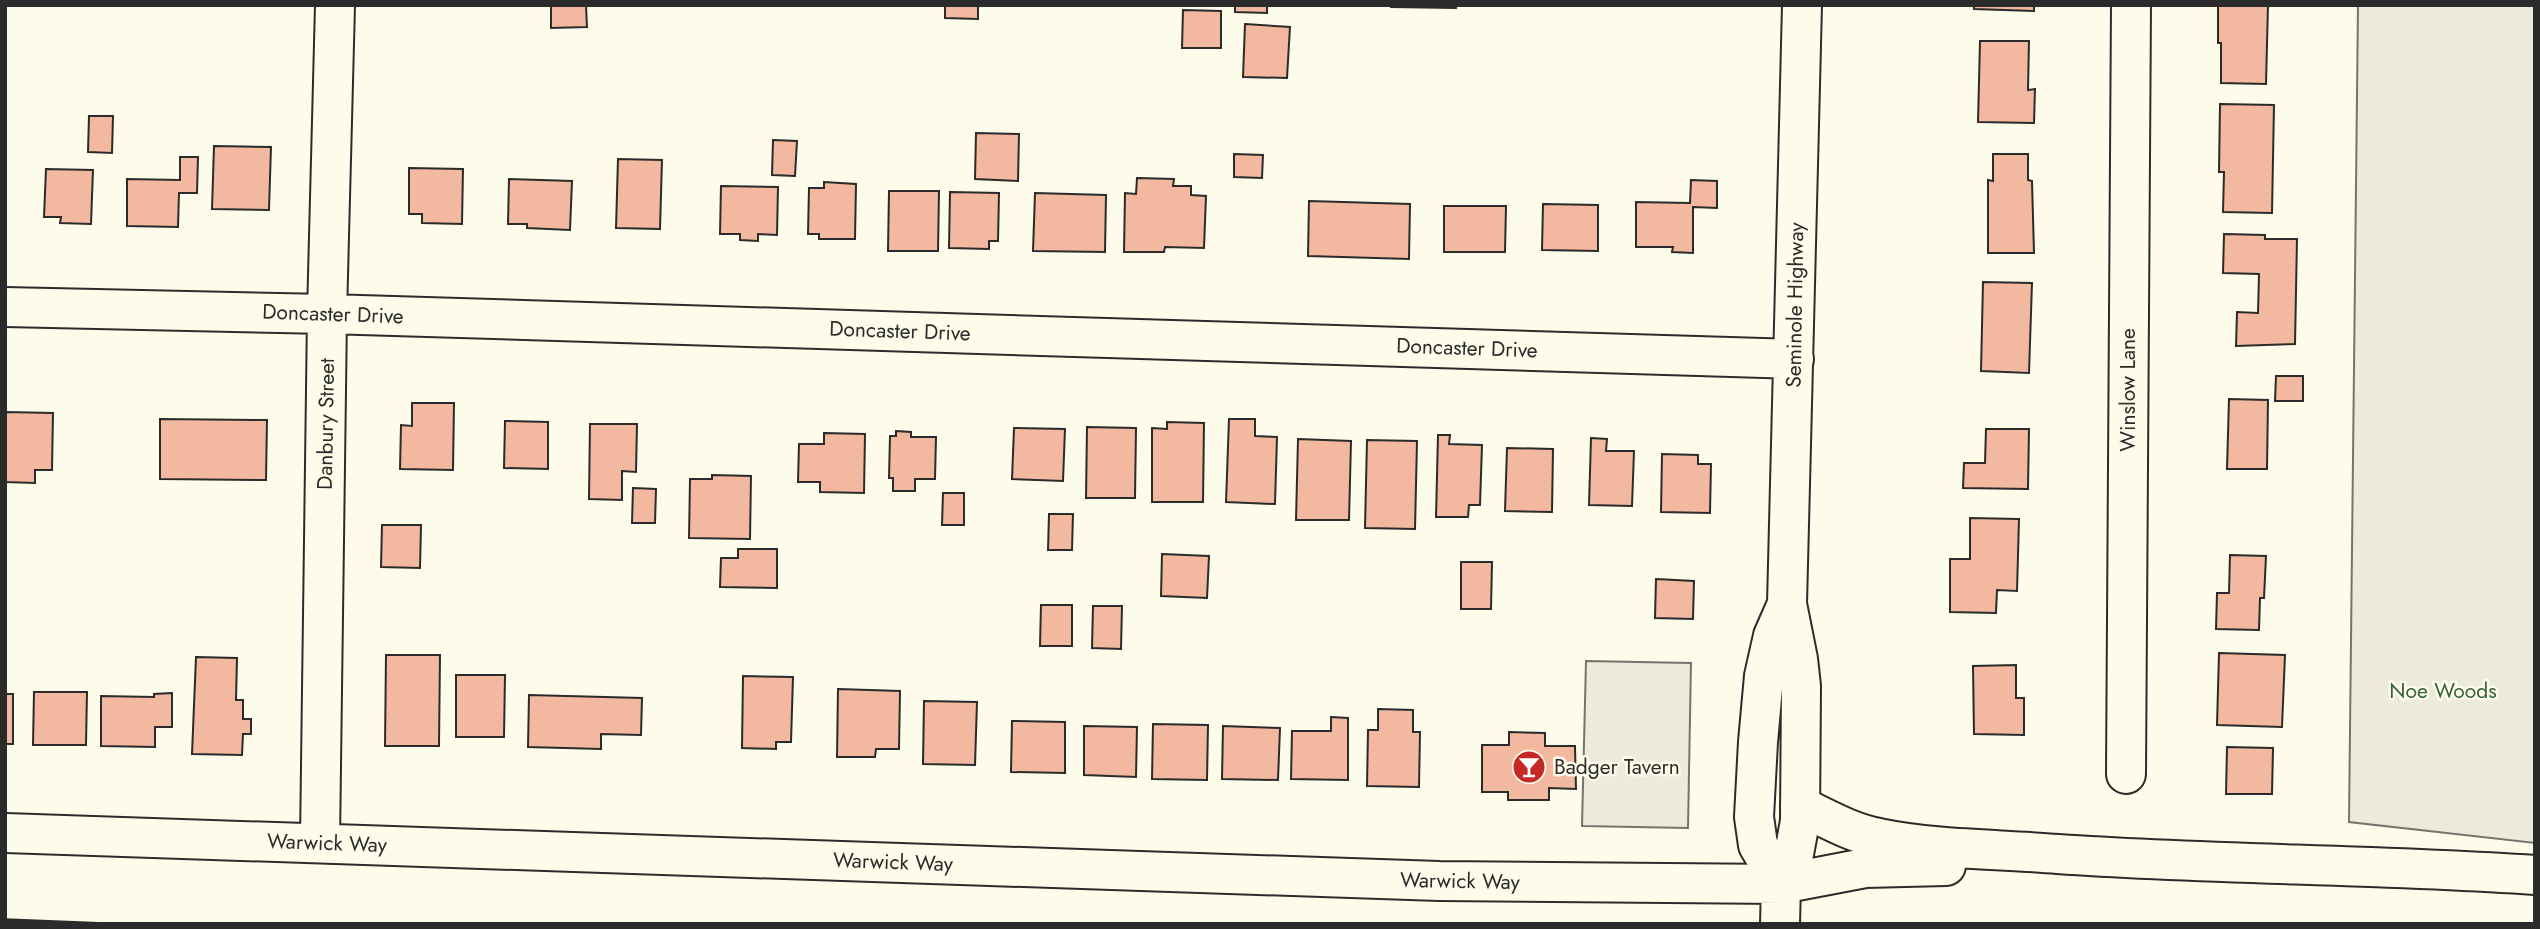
<svg xmlns="http://www.w3.org/2000/svg" width="2540" height="929" font-family="Jost,sans-serif">
  <style>
    .green { fill: #ecebdb; stroke: #74746e; stroke-width: 2 }
    .parking { fill: #eceadb; stroke: #74746e; stroke-width: 2 }
    .building { fill: #f2b8a0; stroke: #2b2b2b; stroke-width: 2 }
    .lines { fill: none; stroke-linecap: round; stroke-linejoin: round }
    .minor-casing { stroke: #2b2b2b; stroke-width: 42 }
    .highway-casing { stroke: #2b2b2b; stroke-width: 42 }
    .minor { stroke: #fdfbea; stroke-width: 38 }
    .highway { stroke: #fdfbea; stroke-width: 38 }
    .wall { stroke: #2b2b2b; stroke-width: 3.5 }
    .labels { text-anchor: middle; stroke-width: 5; stroke-linejoin: round; paint-order: stroke }
    .street-label { font-size: 21px; fill: #2b2b2b; stroke: #fdfbea }
    .park-label { font-size: 21px; fill: #34623c; stroke: #fdfbea }
    .poi-label { font-size: 21px; fill: #2b2b2b; stroke: #fdfbea; text-anchor: start }
  </style>
  <rect width="100%" height="100%" fill="#fdfbea"/>
  <path class="green" d="M2358,5H2535V843L2349,822Z"/>
  <path class="parking" d="M1586,661L1691,663L1688,828L1582,826Z"/>
  <path class="building" d="M551,5H586L587,27L551,28Z
    M945,5H978V19L945,18Z
    M1235,5H1267V13L1235,12Z
    M1391,5H1456V8L1391,7Z
    M1974,5H2034V11L1974,9Z
    M2218,5H2268L2266,84L2221,83V43H2218Z
    M1183,10L1221,11V48H1182Z
    M1245,24L1290,27L1287,78L1243,77Z
    M1980,41H2029L2028,90L2035,89L2034,123L1978,122Z
    M2220,104L2274,105L2272,213L2223,212L2224,172H2219Z
    M89,116H113L112,153L88,152Z
    M976,133L1019,134L1018,181L975,179Z
    M773,140L797,141L795,176L772,175Z
    M214,146L271,147L269,210L212,209Z
    M1234,154L1263,155L1262,178L1234,177Z
    M1993,154H2028V180L2032,181L2034,253H1988V180L1993,181Z
    M180,157H198L197,193H179L178,227L127,226V179L180,180Z
    M618,159L662,160L660,229L616,228Z
    M409,168L463,169L462,224L422,223V214H409Z
    M46,169L93,170L91,224L60,223L61,217H44Z
    M1137,178L1174,179L1173,186H1191V195L1206,196L1204,248L1165,247L1164,252H1124L1125,193L1136,194Z
    M509,179L572,181L570,230L527,228V224H508Z
    M1691,180L1717,181V208L1693,207V253L1672,252L1673,247H1636V202L1690,203Z
    M824,182L856,184L855,239H819V234H808L809,188H824Z
    M721,186L778,187L777,235L758,234V241L740,240V234H720Z
    M889,191H939L938,251H888Z
    M950,192L999,193L998,241H989V249L949,248Z
    M1035,193L1106,195L1105,252L1033,251Z
    M1309,201L1410,204L1409,259L1308,256Z
    M1543,204L1598,205V251L1542,250Z
    M1444,206H1506L1505,252H1444Z
    M2224,234L2265,235V239H2297L2295,344L2236,346L2237,312L2258,313L2259,274L2223,273Z
    M1983,282L2032,283L2029,373L1981,371Z
    M2276,376H2303V401H2275Z
    M2229,399L2268,400L2267,469H2227Z
    M412,403H454L453,470L400,469L401,425L412,426Z
    M5,412L53,413L52,470H35V483L5,482Z
    M160,419L267,420L266,480L160,479Z
    M1229,419H1255V436L1277,437L1275,504L1226,502Z
    M505,421L548,422V469L504,468Z
    M1167,422L1204,423L1203,502H1152V428L1167,429Z
    M590,424H637L636,472L622,471V500L589,499Z
    M1087,427L1136,428L1135,498H1086Z
    M1014,428L1065,429L1063,481L1012,479Z
    M1986,429H2029L2028,489L1963,488L1964,463H1985Z
    M896,431L911,432V437H936L935,479H915V491H893V478H889L890,436H896Z
    M824,433L865,434L864,493L820,492V482H798L799,444H824Z
    M1438,435H1450L1449,444L1482,445L1480,505H1469L1468,517H1436Z
    M1591,438L1607,439L1606,451H1634L1632,506L1589,505Z
    M1298,439L1351,441L1349,520H1296Z
    M1367,440L1417,441L1415,529L1365,528Z
    M1507,448L1553,449L1552,512L1505,511Z
    M1662,454L1698,455V464H1711L1710,513L1661,512Z
    M712,475L751,476L750,539L689,538L690,479H712Z
    M633,488L656,489L655,523H632Z
    M943,493H964V525H942Z
    M1049,514H1073L1072,550H1048Z
    M1970,518L2019,519L2017,591L1997,590L1996,613L1950,612V559H1970Z
    M382,525H421L420,568L381,567Z
    M738,549H777V588L720,587L721,558H738Z
    M1162,554L1209,556L1207,598L1161,596Z
    M2230,555L2266,556L2264,598H2260L2259,630L2216,629L2217,593H2229Z
    M1461,562H1492L1491,609H1461Z
    M1656,579L1694,581L1693,619L1655,618Z
    M1041,605H1072V646H1040Z
    M1093,606H1122L1121,649L1092,648Z
    M2219,653L2285,655L2282,727L2217,725Z
    M386,655H440L439,746H385Z
    M196,657L237,658L236,700H243V719H251V734H243L242,755L192,754Z
    M2016,665V698H2024V735L1974,734L1973,666Z
    M456,675H505L504,737H456Z
    M743,676L793,677L791,742H776V749L742,748Z
    M838,689L900,691L899,749H876L875,757H837Z
    M34,692H87L86,745H33Z
    M172,693V727H155V747L101,746V696L154,697V694Z
    M5,694H13V744H5Z
    M529,695L642,698L641,735L601,734V749L528,747Z
    M924,701L977,702L975,765L923,764Z
    M1378,709L1413,710V732H1420L1419,787L1367,786L1368,730H1378Z
    M1331,717L1348,718V780L1291,779L1292,731H1331Z
    M1012,721L1065,722V773L1011,772Z
    M1153,724L1208,725L1207,780L1152,779Z
    M1084,726L1137,727L1136,777L1084,775Z
    M1223,726L1280,728L1278,780L1222,779Z
    M1509,732L1545,733V746H1575L1576,789L1549,788V800H1508V792H1482V745H1509Z
    M2227,747L2273,748L2272,794H2226Z"/>
  <g class="lines">
    <defs>
      <path id="minor" d="M5,307L327,314L1794,359
        M2126,774L2131,5
        M5,833L1439,881L1781,884
        M320,842L327,314L335,5
        M1781,884L1758,845L1754,817L1758,742L1764,676L1773,636L1787,604
        M1780,924L1781,884L1794,854L1800,821L1801,686L1798,659L1787,604L1802,5"/>
      <path id="highway" d="M1800,806C1826,818 1851,833 1879,838C1937,850 1999,849 2058,854C2217,865 2376,864 2535,875
        M1781,884L1865,868L1946,866"/>
    </defs>
    <use href="#minor" class="minor-casing"/>
    <use href="#highway" class="highway-casing"/>
    <use href="#minor" class="minor"/>
    <use href="#highway" class="highway"/>
    <path class="wall" d="M5,920L105,924"/>
  </g>
  <defs>
    <symbol id="bar-disc" viewBox="-11 -11 22 22"><circle r="9.5" fill="#c62828" stroke="#fdfbea"/><path d="M-6-5H6L.8 .8V4.5H3.5V6h-7V4.5H-.8V.8Z" fill="#fff"/></symbol>
  </defs>
  <g fill-rule="evenodd">
    <use href="#bar-disc" x="1510" y="748" width="38" height="38"/>
  </g>
  <g class="labels">
    <g class="street-label">
      <text transform="translate(1795 305) rotate(-89)" y="7">Seminole Highway</text>
      <text transform="translate(333 314) rotate(2)" y="7">Doncaster Drive</text>
      <text transform="translate(900 331) rotate(2)" y="7">Doncaster Drive</text>
      <text transform="translate(1467 348) rotate(2)" y="7">Doncaster Drive</text>
      <text transform="translate(2128 390) rotate(-90)" y="7">Winslow Lane</text>
      <text transform="translate(326 424) rotate(-89)" y="7">Danbury Street</text>
      <text transform="translate(327 843) rotate(2)" y="7">Warwick Way</text>
      <text transform="translate(893 862) rotate(2)" y="7">Warwick Way</text>
      <text transform="translate(1460 881) rotate(1)" y="7">Warwick Way</text>
    </g>
    <g class="park-label">
      <text x="2443" y="698">Noe Woods</text>
    </g>
    <g class="poi-label">
      <text x="1554" y="774">Badger Tavern</text>
    </g>
  </g>
  <rect width="2540" height="929" fill="none" stroke="#2b2b2b" stroke-width="14"/>
</svg>
